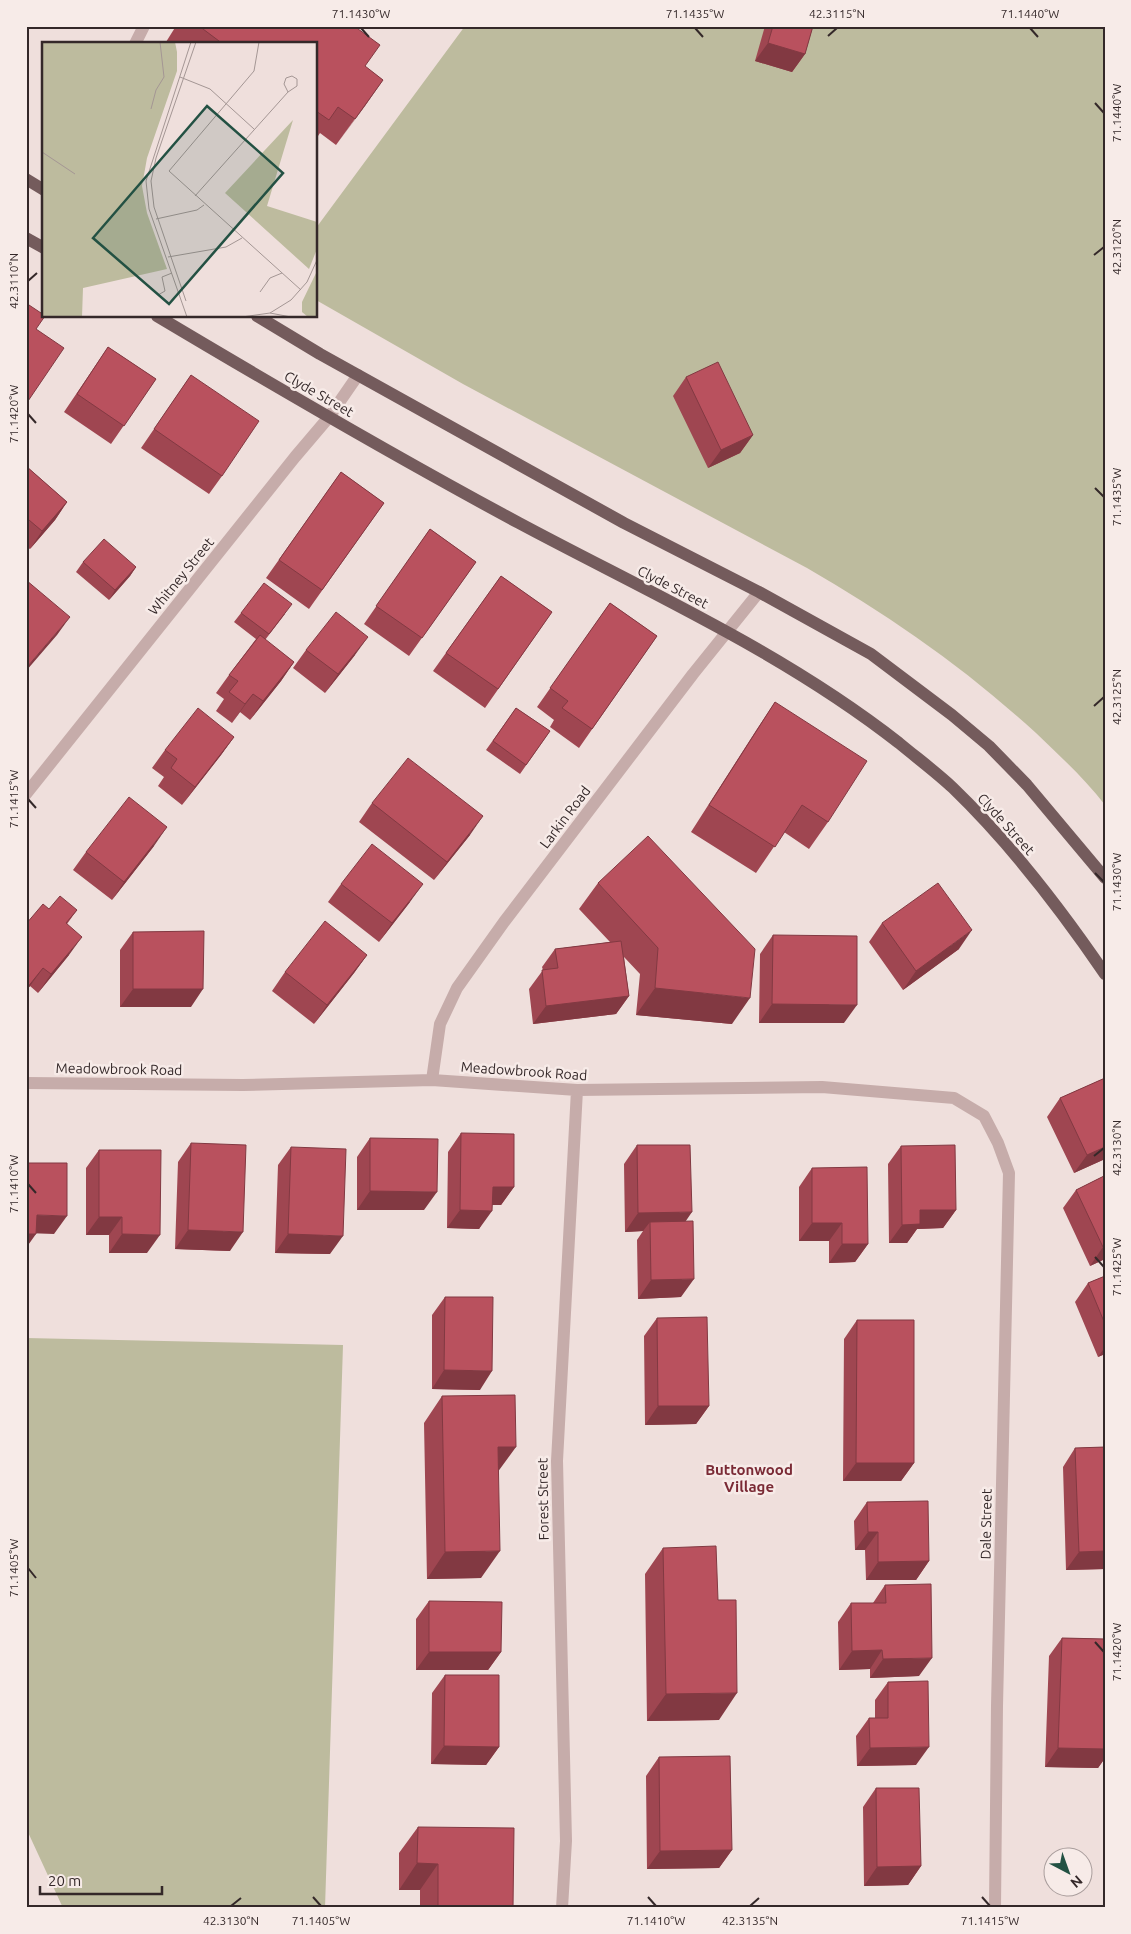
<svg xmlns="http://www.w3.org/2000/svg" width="1131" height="1934" font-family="Ubuntu,sans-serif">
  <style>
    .green { fill: #bdbb9e }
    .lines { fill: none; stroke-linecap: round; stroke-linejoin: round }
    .minor { stroke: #c6acaa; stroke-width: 12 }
    .major { stroke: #745b5c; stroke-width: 12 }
    .wall { fill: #9f4651 }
    .shaded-wall { fill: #823942 }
    .building { fill: #b9515e; stroke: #823942 }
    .ticks { fill: none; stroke: #342829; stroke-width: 2 }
    .labels { text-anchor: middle; stroke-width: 5; stroke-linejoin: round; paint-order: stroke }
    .street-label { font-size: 14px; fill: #342829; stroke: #f7ebe8 }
    .neighbourhood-label { font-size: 15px; font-weight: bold; fill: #7a2a35; stroke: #f7ebe8 }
    .inset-road { fill: none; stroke: #a49694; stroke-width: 1 }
    .view { fill: #235143; fill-opacity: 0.15; stroke: #235143; stroke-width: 2.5 }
    .inset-edge { fill: none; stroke: #342829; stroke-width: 2.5 }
    .neatline { fill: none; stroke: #342829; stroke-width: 2 }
    .ticks-label { font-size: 12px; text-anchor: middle; fill: #342829 }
  </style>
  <rect width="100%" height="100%" fill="#efdfdc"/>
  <path class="green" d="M465,26H1105V805C1085,779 1060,756 1036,733C966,669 889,615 807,568L463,384L316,300V228Z
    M26,1338L343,1345L325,1908H63L26,1828Z"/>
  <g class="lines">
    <path class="minor" d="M135,44L144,26
      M26,794L295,457L329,417L358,375
      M432,1080L440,1024L457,988L504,922L693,674L759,592
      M26,1083L243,1085L432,1080L577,1090L822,1087L954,1098L984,1116L998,1143L1009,1173L997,1706L995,1908
      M562,1908L566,1841L557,1461L577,1090"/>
    <path class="major" d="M26,179L44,190
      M26,238L44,248
      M157,316C276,387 396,457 519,523C648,592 783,652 899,743C917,758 936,772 953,788C1010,843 1060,908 1105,974
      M257,316L320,354L624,523L759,592L871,654L952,715L989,746L1027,785L1105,878"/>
  </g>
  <path class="wall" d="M176,26H354L365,67L383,80L336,145L320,133L316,139V44H168L166,42Z
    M765,26H813L805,54L792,72L755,61Z
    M108,347L156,379L111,444L64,412Z
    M191,375L222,476L209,494L141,448Z
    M686,377L753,435L740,453L708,468L673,396Z
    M26,466L67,502L55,520L30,549L26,547Z
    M341,472L384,503L309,609L266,578Z
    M430,529L476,562L409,656L364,624Z
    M83,562L136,567L130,576L109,600L76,572Z
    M501,576L552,612L485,708L433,671Z
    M610,603L657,636L579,748L550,727L554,720L537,707Z
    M241,613L285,614L265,640L294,662L281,681L250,720L240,712L232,723L216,711L224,699L216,693L229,675L256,639L234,622Z
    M306,650L355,655L325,693L293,668Z
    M775,702L828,822L809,849L784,832L756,873L691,832L757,729Z
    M516,708L550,731L520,774L486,750Z
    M234,737L221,755L182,805L158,786L164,777L152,768L165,750Z
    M372,803L470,835L434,880L359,822Z
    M154,846L112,900L73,870L86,852Z
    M598,883L732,1024L636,1015L640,974L624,957L629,996L616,1014L533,1024L529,989L543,970L542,967L555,949L610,942L579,909Z
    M341,884L410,902L379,942L328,902Z
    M49,909L77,910L67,924L69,955L38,993L30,986L26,991V924Z
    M882,923L959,949L903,990L869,942Z
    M133,932L191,1007H120V950Z
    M773,935L844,1023H759L760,954Z
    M367,955L354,973L314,1024L272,991L285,972Z
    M1105,1078V1159L1074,1173L1047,1117L1060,1098Z
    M461,1133L514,1187L501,1205H492L479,1229L447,1228L448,1152Z
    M370,1138L424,1210H357V1157Z
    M191,1143L230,1251L175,1249L178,1162Z
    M637,1145L685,1221L681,1297L638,1299L637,1240L643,1231L625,1232L624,1164Z
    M901,1146L956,1210L943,1228L917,1229L907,1243H889L888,1164Z
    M291,1147L330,1254L275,1253L278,1165Z
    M99,1150L147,1253H109V1235H86V1168Z
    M812,1168L868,1244L855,1262L829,1263V1241H799V1187Z
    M1104,1176L1105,1259L1090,1266L1063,1208L1076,1190Z
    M1105,1276V1354L1098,1357L1075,1302L1088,1283Z
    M445,1297L480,1390L432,1389V1315Z
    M657,1318L709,1406L696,1424L645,1425L644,1336Z
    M857,1320L914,1463L901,1481H843L844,1339Z
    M442,1396L499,1471L481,1578L427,1579L424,1423Z
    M1105,1447V1569L1066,1570L1063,1467L1075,1448Z
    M867,1502L929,1561L916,1580H866L865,1550H855L854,1521Z
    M663,1548L719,1720L647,1721L645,1574Z
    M885,1585L919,1676L870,1678V1669L839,1670L838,1622L851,1603H873Z
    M429,1601L501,1652L488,1670H416V1619Z
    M1062,1638L1105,1639V1758L1098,1768L1045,1767L1049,1656Z
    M445,1675L499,1747L486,1765L431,1764L432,1693Z
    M888,1682L916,1765L857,1766L856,1736L869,1718H875V1700Z
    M659,1757L732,1850L719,1868L647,1869L646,1776Z
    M876,1788L921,1866L908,1885L864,1886L863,1807Z
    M418,1827L513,1908H420V1890H399V1853Z"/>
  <path class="shaded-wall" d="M768,43L805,54L792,72L755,61Z
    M383,80L365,106L336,145L355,119Z
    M753,435L740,453L708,468L721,450Z
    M67,502L55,520L30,549L42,531Z
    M136,567L130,576L109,600L115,590Z
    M70,617L57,635L26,671L27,667Z
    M368,637L355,655L325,693L338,674Z
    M294,662L281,681L250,720L263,701Z
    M253,694L240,712L232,723L245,704Z
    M234,737L221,755L182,805L195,787Z
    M483,816L470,835L434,880L447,862Z
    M167,827L154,846L112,900L124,882Z
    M423,884L410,902L379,942L392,923Z
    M972,930L959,949L903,990L916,971Z
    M82,937L69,955L38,993L51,974Z
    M367,955L354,973L314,1024L327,1005Z
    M43,968L30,986L26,991L27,988Z
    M655,988L750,998L732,1024L636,1015Z
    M133,989H203L191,1007H120Z
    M629,996L616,1014L533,1024L546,1006Z
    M772,1004L857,1005L844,1023H759Z
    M1105,1147V1159L1074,1173L1087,1155Z
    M493,1187H514L501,1205H480Z
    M370,1191L437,1192L424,1210H357Z
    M460,1210L492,1211L479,1229L447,1228Z
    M920,1210H956L943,1228L917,1229L907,1243H889L902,1225Z
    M692,1212L679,1231L650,1222L643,1231L625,1232L638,1213Z
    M37,1215L67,1216L54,1234L26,1233Z
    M99,1217H122L109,1235H86Z
    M812,1223H842L829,1241H799Z
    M188,1230L243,1232L230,1251L175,1249Z
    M26,1234H36L26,1248Z
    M122,1234L160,1235L147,1253H109Z
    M288,1234L343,1236L330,1254L275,1253Z
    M842,1244H868L855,1262L829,1263Z
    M1103,1247H1105V1259L1090,1266Z
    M694,1279L681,1297L638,1299L651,1280Z
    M1105,1347V1354L1098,1357Z
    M444,1370L492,1371L480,1390L432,1389Z
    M658,1406H709L696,1424L645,1425Z
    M498,1447H516L497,1473Z
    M856,1463H914L901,1481H843Z
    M868,1532H878L865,1550H855Z
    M500,1551L481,1578L427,1579L445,1552Z
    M1105,1551V1569L1066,1570L1079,1552Z
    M929,1561L916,1580H866L878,1562Z
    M882,1650L870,1669L839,1670L852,1651Z
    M429,1652H501L488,1670H416Z
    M932,1658L919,1676L870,1678L883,1659Z
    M737,1693L719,1720L647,1721L666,1694Z
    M444,1746L499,1747L486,1765L431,1764Z
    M929,1747L916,1765L857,1766L870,1748Z
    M1058,1748L1105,1749V1758L1098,1768L1045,1767Z
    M732,1850L719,1868L647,1869L660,1851Z
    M417,1863L438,1864L420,1890H399Z
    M921,1866L908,1885L864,1886L877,1867Z"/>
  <path class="building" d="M199,26H354L380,45L365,66L383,80L355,119L338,107L329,120L316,111V44H223Z
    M773,26H813L805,54L768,43Z
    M26,303L44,315V316H45L36,329L64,348L26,404Z
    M108,347L156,379L124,426L77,394Z
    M718,362L753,435L721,450L686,377Z
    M191,375L259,421L222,476L154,429Z
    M26,466L67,502L42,531L29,520L26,523Z
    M341,472L384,503L322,590L279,560Z
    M430,529L476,562L422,638L376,606Z
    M104,539L136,567L115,590L83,562Z
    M501,576L552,612L498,689L446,653Z
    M26,580L70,617L27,667H26Z
    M264,583L292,604L269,634L241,613Z
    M610,603L657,636L592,729L562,708L568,701L550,688Z
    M336,612L368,637L338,674L306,650Z
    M260,635L294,662L263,701L253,694L245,704L229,692L238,681L229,675Z
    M775,702L867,761L828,822L802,805L775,847L709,805Z
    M198,708L234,737L195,787L171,768L177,759L165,750Z
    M516,708L550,731L526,765L493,741Z
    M408,758L483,816L447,862L372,803Z
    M129,797L167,827L124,882L86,852Z
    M648,836L755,949L750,998L655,988L658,948L598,883Z
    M372,844L423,884L392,923L341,884Z
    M938,883L972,930L916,971L882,923Z
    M60,896L77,910L66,923L82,937L51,974L43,968L27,988L26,987V924L43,904L49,909Z
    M325,921L367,955L327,1005L285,972Z
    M204,931L203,989H133V932Z
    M773,935L857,936V1005L772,1004Z
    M621,941L629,996L546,1006L542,970L558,968L555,949Z
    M1105,1078V1147L1087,1155L1060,1098Z
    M461,1133L514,1134V1187H493L492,1211L460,1210Z
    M370,1138L438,1139L437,1192L370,1191Z
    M191,1143L246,1145L243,1232L188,1230Z
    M637,1145H690L692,1212L638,1213Z
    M955,1145L956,1210H920V1224L902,1225L901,1146Z
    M291,1147L346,1149L343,1236L288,1234Z
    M99,1150H161L160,1235L122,1234V1217H99Z
    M26,1163H67V1216L37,1215L36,1234H26Z
    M867,1167L868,1244H842V1223H812V1168Z
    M1104,1176L1105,1247H1103L1076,1190Z
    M693,1221L694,1279L651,1280L650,1222Z
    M1105,1276V1324L1088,1283Z
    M445,1297H493L492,1371L444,1370Z
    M707,1317L709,1406H658L657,1318Z
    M857,1320H914V1463H856Z
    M515,1395L516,1447H498L500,1551L445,1552L442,1396Z
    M1105,1447V1551L1079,1552L1075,1448Z
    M928,1501L929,1561L878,1562V1532H868L867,1502Z
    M716,1546L718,1600H736L737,1693L666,1694L663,1548Z
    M931,1584L932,1658L883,1659L882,1650L852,1651L851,1603H886L885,1585Z
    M429,1601L502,1602L501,1652H429Z
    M1062,1638L1105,1639V1749L1058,1748Z
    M445,1675H499V1747L444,1746Z
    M928,1681L929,1747L870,1748L869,1718H888V1682Z
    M730,1756L732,1850L660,1851L659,1757Z
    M876,1788H919L921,1866L877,1867Z
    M418,1827L514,1828L513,1908H438V1864L417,1863Z"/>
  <path class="ticks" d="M361,28L369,37M695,28L703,37M1030,28L1038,37M828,36L837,28M1095,103L1104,113M1094,255L1104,247M28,281L37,273M28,414L36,423M1095,488L1104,497M1094,706L1104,697M28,799L36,808M1095,873L1104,882M1094,1156L1104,1148M28,1184L36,1193M1095,1257L1104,1267M28,1568L36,1578M1095,1642L1104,1652M313,1897L321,1906M648,1897L656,1906M982,1897L990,1906M231,1906L241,1898M750,1906L759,1898"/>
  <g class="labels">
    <g class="street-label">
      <text transform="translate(319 394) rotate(30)" y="5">Clyde Street</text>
      <text transform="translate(181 576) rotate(-51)" y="5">Whitney Street</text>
      <text transform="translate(673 587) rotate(27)" y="5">Clyde Street</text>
      <text transform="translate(565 817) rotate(-53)" y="5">Larkin Road</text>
      <text transform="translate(1006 824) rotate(48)" y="5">Clyde Street</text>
      <text transform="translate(119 1069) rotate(1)" y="5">Meadowbrook Road</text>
      <text transform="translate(524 1071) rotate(4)" y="5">Meadowbrook Road</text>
      <text transform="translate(543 1499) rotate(-91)" y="5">Forest Street</text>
      <text transform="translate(986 1524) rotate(-89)" y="5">Dale Street</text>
    </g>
    <g class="neighbourhood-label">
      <text x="749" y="1475">Buttonwood<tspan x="749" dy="17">Village</tspan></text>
    </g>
  </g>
  <g transform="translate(42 42)">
    <rect width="275" height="275" fill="#efdfdc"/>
    <path d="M0,0H133L135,10V29L105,116L100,144L105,171L125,227L41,246L40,275H0ZM251,78L225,164L275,180V207L267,227L183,151ZM275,229V275H266L260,270V260Z" fill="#bdbb9e"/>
    <path class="inset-road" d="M217,0L212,29L127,129L259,248M138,35L168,47L212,87M109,67L114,48L122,35L118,0M0,110L33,132M153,154L246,50L242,42L244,36L250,34L255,37V44L246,50M114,177L155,168L162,163M126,215L184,205L200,196M218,250L228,236L240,231M116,253L123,249L120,235L130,231M144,259L112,165L109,139L114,116L154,0M228,271L249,275M145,275L107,167L104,139L149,0M200,275L228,271L249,258L265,240L275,218"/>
    <path class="view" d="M165,64L241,131L127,262L51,196Z"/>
    <rect width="275" height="275" class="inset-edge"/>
  </g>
  <rect width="1131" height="1934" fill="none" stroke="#f7ebe8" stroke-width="55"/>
  <g transform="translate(1068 1872) rotate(139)"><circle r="24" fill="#f7ebe8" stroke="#a99d9c"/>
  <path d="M0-4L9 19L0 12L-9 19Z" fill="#235143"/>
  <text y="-8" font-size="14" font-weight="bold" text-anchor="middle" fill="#342829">N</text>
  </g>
  <path d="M40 1886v8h122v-8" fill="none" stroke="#342829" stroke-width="2.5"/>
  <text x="48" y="1886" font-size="15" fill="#342829" stroke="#f7ebe8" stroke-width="4" paint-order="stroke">20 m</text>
  <rect x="28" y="28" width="1076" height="1878" class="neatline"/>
  <g class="ticks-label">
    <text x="361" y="18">71.1430°W</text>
    <text x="695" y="18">71.1435°W</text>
    <text x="837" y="18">42.3115°N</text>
    <text x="1030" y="18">71.1440°W</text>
    <text transform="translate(1117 113) rotate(-90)" y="4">71.1440°W</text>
    <text transform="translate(1117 247) rotate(-90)" y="4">42.3120°N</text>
    <text transform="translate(14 281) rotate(-90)" y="4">42.3110°N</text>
    <text transform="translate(14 414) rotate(-90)" y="4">71.1420°W</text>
    <text transform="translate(1117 497) rotate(-90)" y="4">71.1435°W</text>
    <text transform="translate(1117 697) rotate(-90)" y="4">42.3125°N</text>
    <text transform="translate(14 799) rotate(-90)" y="4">71.1415°W</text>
    <text transform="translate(1117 882) rotate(-90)" y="4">71.1430°W</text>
    <text transform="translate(1117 1148) rotate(-90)" y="4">42.3130°N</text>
    <text transform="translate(14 1184) rotate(-90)" y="4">71.1410°W</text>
    <text transform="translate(1117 1267) rotate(-90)" y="4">71.1425°W</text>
    <text transform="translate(14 1568) rotate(-90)" y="4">71.1405°W</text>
    <text transform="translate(1117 1652) rotate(-90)" y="4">71.1420°W</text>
    <text x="231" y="1925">42.3130°N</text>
    <text x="321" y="1925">71.1405°W</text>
    <text x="656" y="1925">71.1410°W</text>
    <text x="750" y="1925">42.3135°N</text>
    <text x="990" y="1925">71.1415°W</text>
  </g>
</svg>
